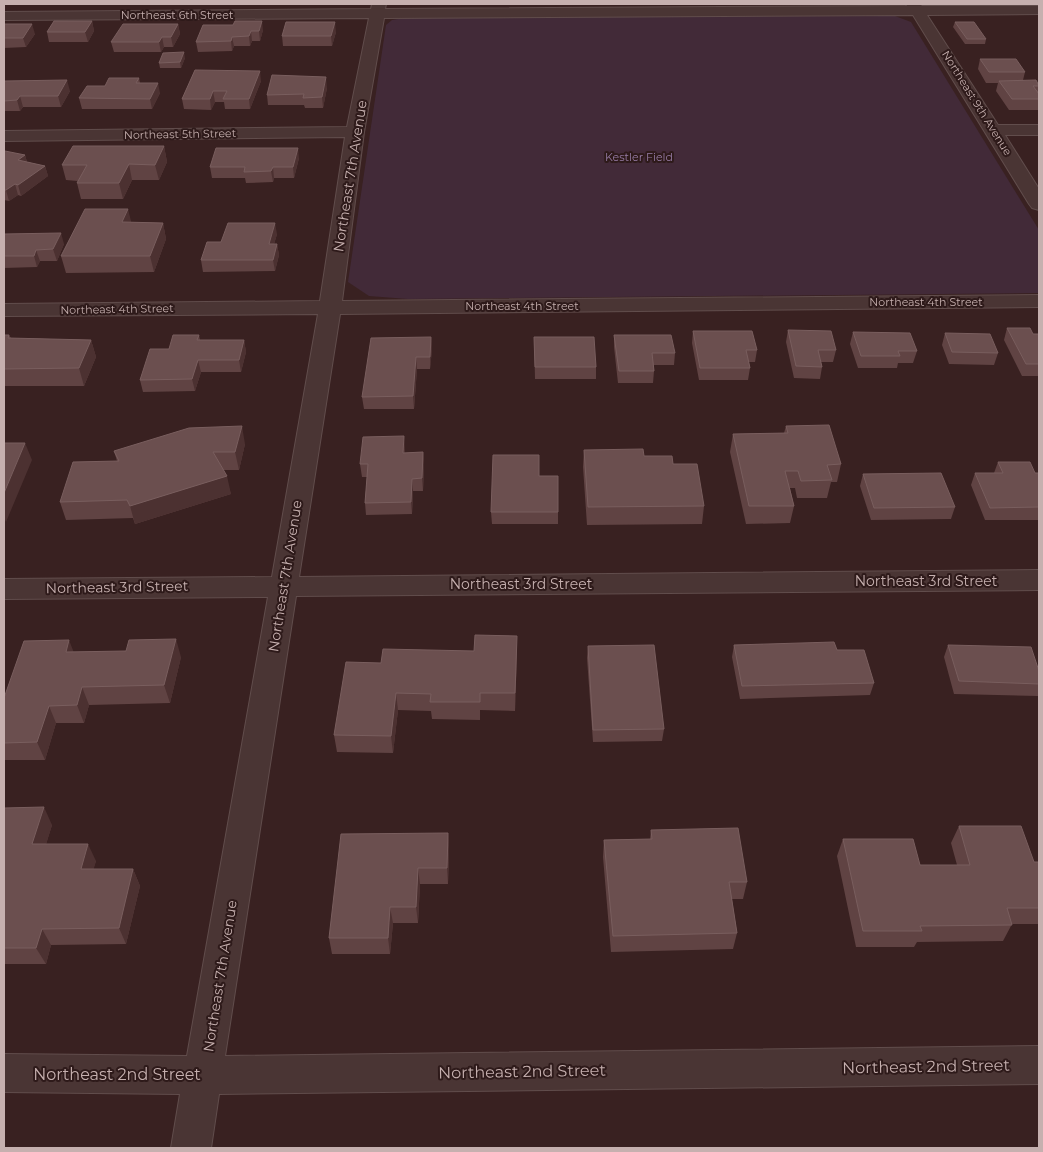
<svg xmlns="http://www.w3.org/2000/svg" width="1043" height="1152" font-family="Montserrat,sans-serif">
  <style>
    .green { fill: #422a38 }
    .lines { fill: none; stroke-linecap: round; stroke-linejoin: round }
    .minor-casing { stroke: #614d4c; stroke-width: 2 }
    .minor { fill: #4a3534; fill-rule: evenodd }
    .wall { fill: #604343 }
    .shaded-wall { fill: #4c3131 }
    .building { fill: #6b4f4f; stroke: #795e5e }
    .labels { text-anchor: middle; stroke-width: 4; stroke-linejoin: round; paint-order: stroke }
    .far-street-label { font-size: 11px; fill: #c6b0af; stroke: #2e1a1a }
    .far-park-label { font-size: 11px; fill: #987da7; stroke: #2e1a1a }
    .street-label { font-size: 14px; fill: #c6b0af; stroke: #2e1a1a }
    .near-street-label { font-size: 16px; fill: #c6b0af; stroke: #2e1a1a }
  </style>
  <rect width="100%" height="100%" fill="#392121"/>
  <path class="green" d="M895,16L911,22L1039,230V293L408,299L369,296L348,282L386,25L392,20L410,17Z"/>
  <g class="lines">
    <defs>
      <path id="minor" d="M372,4H386L385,9L907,6L906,4H920L922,6H1039V14L927,15L998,125H1039V135H1005L1039,189V210L1032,208L1029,204L913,15L384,18L364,132L342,301L1039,295V307L340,314L299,577L1039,570V590L296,596L225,1056L1039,1046V1084L219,1094L211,1148H171L180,1094L4,1092V1054L187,1056L268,597L4,599V579L272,577L318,314L4,316V304L320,301L345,137L4,141V131L347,127L369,18L4,20V12L371,9Z"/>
    </defs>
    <use href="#minor" class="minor-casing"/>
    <use href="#minor" class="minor"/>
  </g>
  <path class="wall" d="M92,21L94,31L88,42H49L47,32Z
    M955,22L986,39L985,44H965L953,27Z
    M178,24L180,34L173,47H164L161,52H114L111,42Z
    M4,25L35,34L26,47L4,48Z
    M233,25L263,30L260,41H252L250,46H234L232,51L198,52L196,42Z
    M336,32L332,46H283L282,36Z
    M185,58L181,68H160L159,63Z
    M980,59L1025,72L1023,80L1039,85L1038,93L1039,94V110H1009L996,91L998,83H986L978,69Z
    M195,70L261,81L250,109H225L224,102H215L211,110L184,109L182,99Z
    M139,78L140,83L160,93L152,109H82L79,98L105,86Z
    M4,83L70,91L61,107H23L20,111H4Z
    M327,88L323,108H305L304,105H268L267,95Z
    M164,146L167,162L159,180H132L123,199H81L77,183L78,181L66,180L62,165Z
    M4,152L25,155L27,162L45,166L48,176L21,196L18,195L9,201L4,200Z
    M299,158L294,178H274L273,182L246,183L245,178H212L210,167Z
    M131,222L163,223L166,239L154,272L66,273L61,256Z
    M4,234L64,244L57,261H40L37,267L4,268Z
    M277,234L274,244H277L279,255L275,271L203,272L201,260L221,242Z
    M1007,328L1033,334H1039V376H1022L1004,340Z
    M788,330L836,350L833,362H821L822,367L820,379L794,378L786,342Z
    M693,331L757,350L755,362H749L750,368L748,380H699L692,343Z
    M853,332L917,351L913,363H898L897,368H858L850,344Z
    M945,333L998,353L994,365L949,364L942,345Z
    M4,335H9L11,338L91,340L96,357L84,386H4Z
    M199,335L200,340H244L246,352L241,372H201L195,391L143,392L140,380L169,349Z
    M614,335L675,353L674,365H654V371L653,383H618L614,347Z
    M431,337L432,349L430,369H417L414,409H364L362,397Z
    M534,337L596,367V379H535Z
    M786,426L841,464L837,482H831L827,498H797L795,488H790L794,506L790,523L746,524L730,452L733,434L784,433Z
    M245,444L239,470H223L231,494L135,524L133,518L66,520L60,502L117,461L114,451Z
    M405,448V453L423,452L424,464L423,491H413L412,514L366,515L365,503L367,477H362L360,464Z
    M584,450L644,456L673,464L704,506L702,524L587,525L583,467Z
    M998,462L1035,473H1039V520H985L971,485L975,473H994Z
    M863,474L955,507L951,519L871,520L860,486Z
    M539,476L558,512V524H492L491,512Z
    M734,645L874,683L870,695L740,699L732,657Z
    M948,645L1039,671V693L1038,696L954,694L944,657Z
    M588,646L664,729L662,741L593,742L587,658Z
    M74,652L181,657L170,703L89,705L84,723H56L45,760H4V698Z
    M517,653L515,711L480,710V720L432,719L431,711L398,710L393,753L337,752L334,735L381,663Z
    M4,808L52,825L46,844L96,861L93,869H133L140,886L126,944L51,945L46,964H4Z
    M959,826L1034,862H1039V924H1012L1003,941L917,942L914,947H856L837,856L843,839L920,865H957L951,843Z
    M651,830L747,882L743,899H732L737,933L733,949L611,952L603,857L604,840L650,839Z
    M448,833L449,850L448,884H420L418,923H393L390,954H332L329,938Z"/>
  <path class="shaded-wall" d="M92,21L94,31L88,42L85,32Z
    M262,21L263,30L260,41L259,31Z
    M335,22L336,32L332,46L331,36Z
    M32,24L35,34L26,47L23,38Z
    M178,24L180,34L173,47L171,37Z
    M251,31L252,41L250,46L249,36Z
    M162,37L164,47L161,52L159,42Z
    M232,37L234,46L232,51L231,41Z
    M184,52L185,58L181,68L180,62Z
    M260,71L261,81L250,109L249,99Z
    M326,77L327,88L323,108L322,97Z
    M67,80L70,91L61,107L58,96Z
    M158,83L160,93L152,109L150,99Z
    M213,91L215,102L211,110L210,99Z
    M20,96L23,107L20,111L17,100Z
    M164,146L167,162L159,180L155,165Z
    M298,148L299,158L294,178L293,167Z
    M25,155L28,166L18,160Z
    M129,164L132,180L123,199L119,183Z
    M45,166L48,176L21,196L18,185Z
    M273,167L274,178L273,182L271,171Z
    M15,184L18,195L9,201L6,190Z
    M128,209L132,225L122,222Z
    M163,223L166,239L154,272L150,256Z
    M275,223L277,234L271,255L269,244Z
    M61,233L64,244L57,261L53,249Z
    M277,244L279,255L275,271L273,260Z
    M36,250L40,261L37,267L34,256Z
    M431,337L432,349L430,369V357Z
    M91,340L96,357L84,386L79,368Z
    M244,340L246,352L241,372L239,360Z
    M416,357L417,369L414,409L413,396Z
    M198,360L201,372L195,391L192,379Z
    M242,426L245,444L239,470L235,452Z
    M404,436L405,448L404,465L403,453Z
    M25,443L32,460L6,522L4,517V493Z
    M423,452L424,464L423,491L422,478Z
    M227,476L231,494L135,524L130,506Z
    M412,479L413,491L412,514L411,502Z
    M517,636V653L515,711V693Z
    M176,639L181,657L170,703L164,685Z
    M69,640L76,658L66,652Z
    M82,687L89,705L84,723L77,705Z
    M396,693L398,710L393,753L391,736Z
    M49,706L56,723L45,760L37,742Z
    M44,807L52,825L41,861L32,844Z
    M448,833L449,850L448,884L447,868Z
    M88,844L96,861L89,886L81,869Z
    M418,868L420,884L418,923L416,907Z
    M133,869L140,886L126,944L119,928Z
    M390,907L393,923L390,954L388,938Z
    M42,929L51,945L46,964L36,948Z"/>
  <path class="building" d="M54,21H92L85,32H47Z
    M235,21H262L259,31H251L249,36L232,37L231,41L196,42L203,25H233Z
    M286,22H335L331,36H282Z
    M955,22H974L986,39H967Z
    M4,24H32L23,38H4Z
    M123,24H178L171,37H162L159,42H111Z
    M184,52L180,62L159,63L163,53Z
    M980,59H1016L1025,72H989Z
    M195,70L260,71L249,99H223L227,91H213L210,99H182Z
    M272,75L326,77L322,97L303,98L304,94L267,95Z
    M109,78H139L136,83H158L150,99L79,98L87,86H105Z
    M67,80L58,96H20L17,100L4,101V83L5,81Z
    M1036,80L1039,86H1033L1039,94V99H1012L999,81Z
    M73,146H164L155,165L129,164L119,183H77L87,165H62Z
    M216,148H298L293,167H273L271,171L244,172L245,167H210Z
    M5,151L25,155L18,160L45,166L18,185L15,184L6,190H4V152Z
    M85,209H128L122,222L163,223L150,256H61Z
    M228,223H275L269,244H277L273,260H201L207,242H221Z
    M61,233L53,249L36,250L34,256H4V234Z
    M1007,328H1030L1033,334H1039V364H1026Z
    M788,330L831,331L836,350H818L822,367L796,366Z
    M693,331H752L757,350H746L750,368H700Z
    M853,332L910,333L917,351H898L900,356H861Z
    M945,333L990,334L998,353L952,352Z
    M4,335H9L8,338L91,340L79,368L4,369Z
    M173,335H199L197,340H244L239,360H198L192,379L140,380L150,349H169Z
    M614,335H671L675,353H652L654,371H619Z
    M431,337L430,357H416L413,396L362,397L371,338Z
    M534,337H594L596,367H535Z
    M829,425L841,464L827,465L832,480L801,481L798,471H785L794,506H749L733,434L788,433L786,426Z
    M242,426L235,452H213L227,476L130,506L127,500L60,502L73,462L119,461L114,451L189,428Z
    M404,436L403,453L423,452L422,478L412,479L411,502L365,503L368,464H360L363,437Z
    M4,443H25L4,493Z
    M643,449L644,456H672L673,464H697L704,506L588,507L584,450Z
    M493,455H539V476H558V512H491Z
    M998,462H1030L1035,473H1039V507L990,508L975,473H1003Z
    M941,473L955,507L874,508L863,474Z
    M475,635L517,636L515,693H480V702H430L431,694L396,693L391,736L334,735L346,662L381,663L383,649L474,651Z
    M176,639L164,685L82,687L77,705L49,706L37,742L4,743V698L24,641L69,640L66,652L126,651L129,640Z
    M834,642L837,650H864L874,683L742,686L734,645Z
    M654,645L664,729L593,730L588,646Z
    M948,645L1031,647L1039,671V684L959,681Z
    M44,807L32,844H88L81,869H133L119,928L42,929L36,948H4V808Z
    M959,826H1021L1034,862H1039V908H1007L1012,925L920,926L922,931H863L843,839H913L920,865H970Z
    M738,828L747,882H729L737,933L613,936L604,840L652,839L651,830Z
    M448,833L447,868H418L416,907H390L388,938H329L341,834Z"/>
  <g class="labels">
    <g class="far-street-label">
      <text x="177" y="19">Northeast 6th Street</text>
      <text transform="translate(977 103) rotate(58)" y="4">Northeast 9th Avenue</text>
      <text transform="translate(180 134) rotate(-1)" y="4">Northeast 5th Street</text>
      <text x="926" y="306">Northeast 4th Street</text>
      <text x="522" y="310">Northeast 4th Street</text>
      <text transform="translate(117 309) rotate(-1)" y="4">Northeast 4th Street</text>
    </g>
    <g class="far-park-label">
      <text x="639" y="161">Kestler Field</text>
    </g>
    <g class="street-label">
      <text transform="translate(350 176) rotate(-81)" y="5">Northeast 7th Avenue</text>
      <text transform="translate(285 576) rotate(-81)" y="5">Northeast 7th Avenue</text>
      <text x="926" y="586">Northeast 3rd Street</text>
      <text x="521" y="589">Northeast 3rd Street</text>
      <text transform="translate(117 587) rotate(-1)" y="5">Northeast 3rd Street</text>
      <text transform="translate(220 976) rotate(-81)" y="5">Northeast 7th Avenue</text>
    </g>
    <g class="near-street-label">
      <text transform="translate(926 1066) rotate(-1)" y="6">Northeast 2nd Street</text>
      <text transform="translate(522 1071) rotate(-1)" y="6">Northeast 2nd Street</text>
      <text x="117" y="1080">Northeast 2nd Street</text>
    </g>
  </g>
  <rect width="1043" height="1152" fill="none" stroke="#c6b0af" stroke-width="10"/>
</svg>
